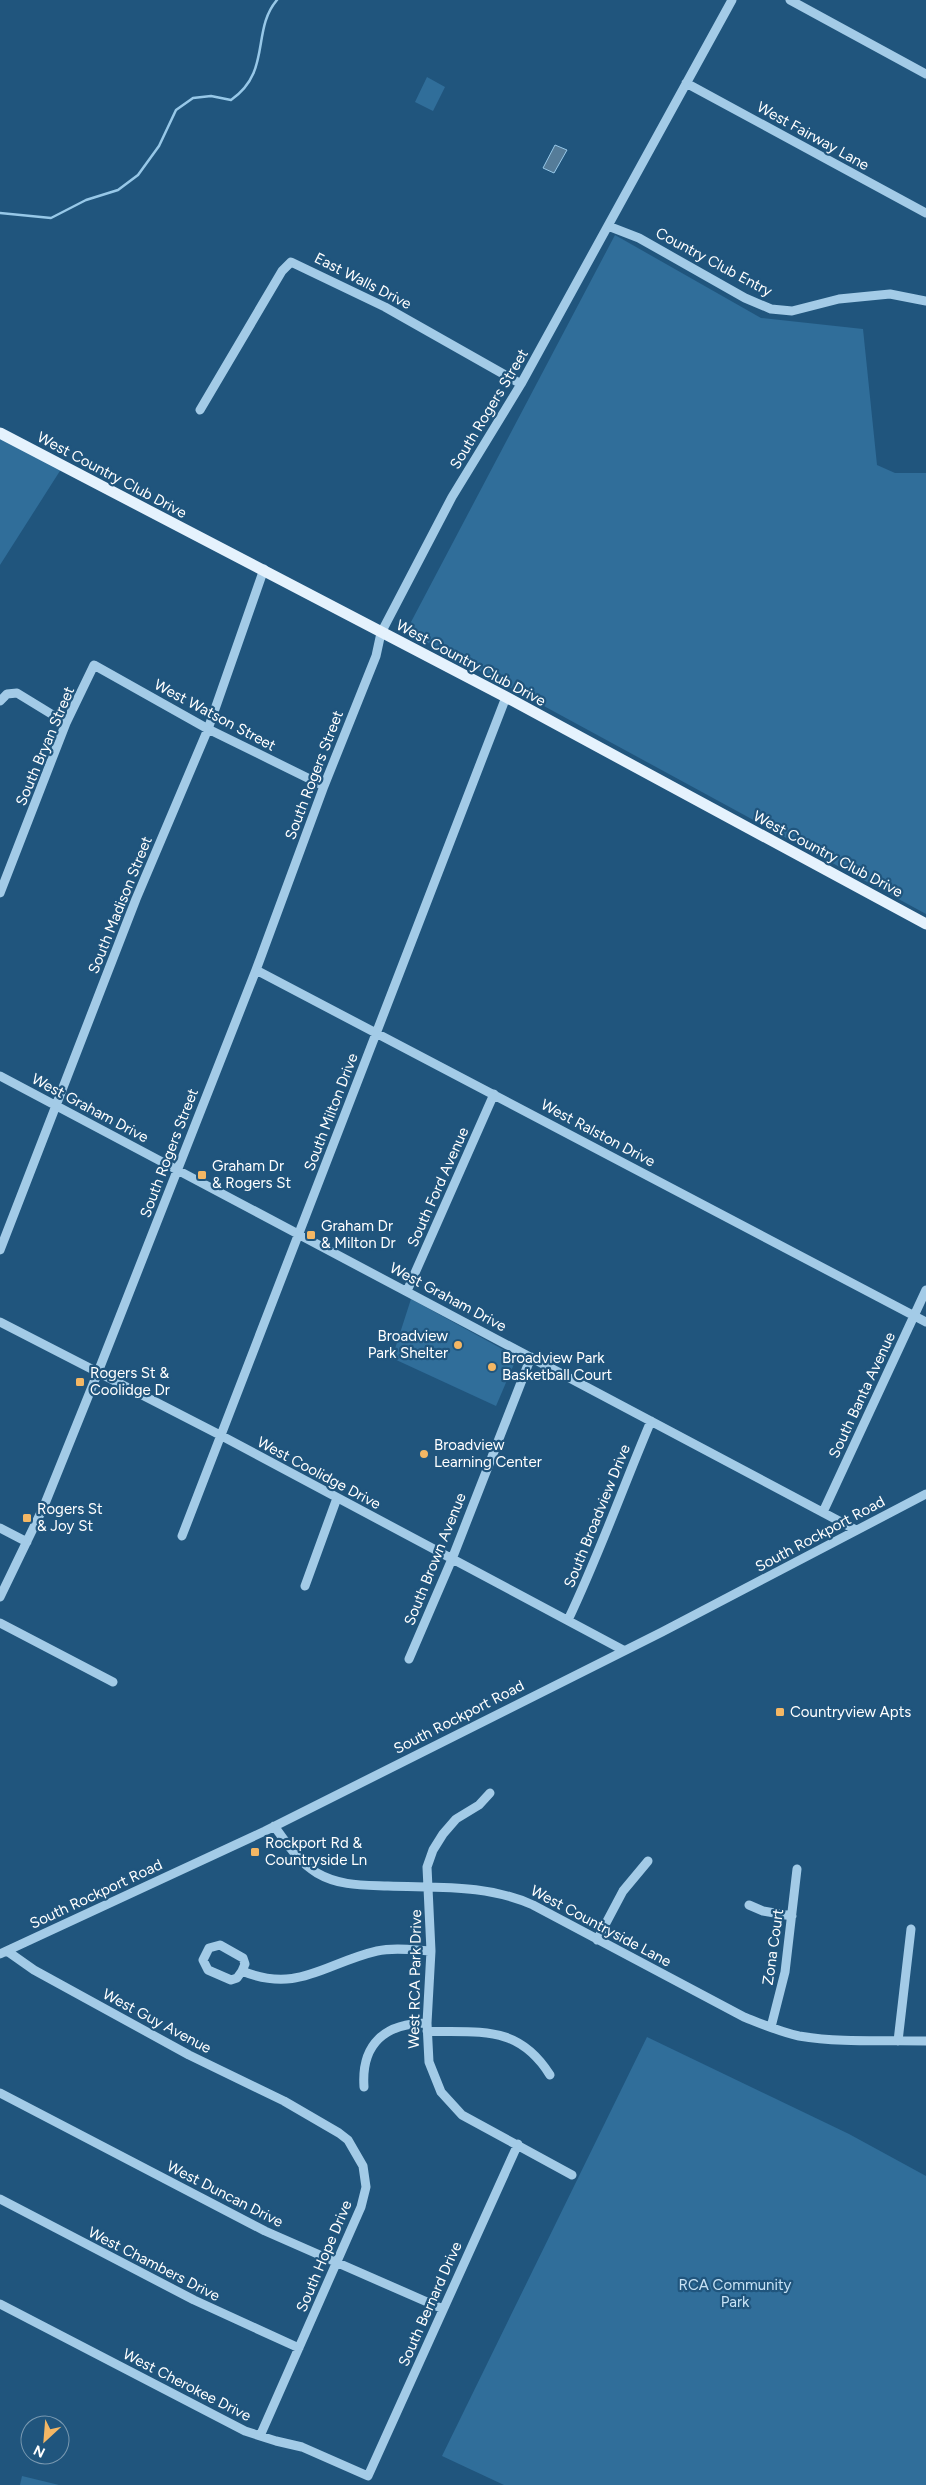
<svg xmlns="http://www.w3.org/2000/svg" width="926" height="2485" font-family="Figtree,sans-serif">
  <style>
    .green { fill: #306e9a }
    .water { fill: #557c99; stroke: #97c8e8 }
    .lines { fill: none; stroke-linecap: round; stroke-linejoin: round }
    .stream { stroke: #97c8e8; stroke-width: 2.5 }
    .minor { stroke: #a3cbe7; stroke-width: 9 }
    .major { stroke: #e5f2fd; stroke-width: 11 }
    .poi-dot { fill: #f4b764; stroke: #20557d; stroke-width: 2 }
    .labels { text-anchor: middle; stroke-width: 4.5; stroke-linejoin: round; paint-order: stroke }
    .street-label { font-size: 15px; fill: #fff; stroke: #20557d }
    .poi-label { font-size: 15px; fill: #fff; stroke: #20557d; text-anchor: start }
    .park-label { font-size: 15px; fill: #c7e2f5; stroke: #20557d }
  </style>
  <rect width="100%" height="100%" fill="#20557d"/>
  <path class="green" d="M427,77L445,87L433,111L415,102Z
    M615,235L761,318L863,329L877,465L895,473H926V914L421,639L411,622Z
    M0,432L65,463L0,565Z
    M411,1299L517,1357L496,1406L392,1358Z
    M647,2037L849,2134L926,2176V2485H504L442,2456Z
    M22,2476L59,2485H20Z"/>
  <path class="water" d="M555,145L567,150L554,173L543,168Z"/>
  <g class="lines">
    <path class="stream" d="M0,213L51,218L86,200L118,190L138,175L159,146L176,110L193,98L211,96L231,100C272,72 251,30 277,0"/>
    <path class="minor" d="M790,0L926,74
      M686,83L926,213
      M608,226L639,238L745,298L771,309L792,311L839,299L890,294L926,301
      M200,410L282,271L291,262L385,307L521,384
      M0,701L7,694L17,693L66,723
      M0,893L66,723L94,665L208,729L324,786
      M256,970L926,1322
      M0,1076L856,1530
      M0,1250L136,899L208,729L264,569
      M407,1291L494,1094
      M0,1322L220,1435L623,1650
      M823,1512L926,1290
      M0,1528L27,1542
      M182,1536L506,697
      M305,1586L337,1498
      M0,1597L44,1506L98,1372L256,970L324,786L376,656L381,633L452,497L521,384L732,0
      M568,1620C599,1555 623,1487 651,1421
      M0,1623L113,1682
      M409,1659L452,1559L531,1357
      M490,1793L479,1805L456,1819L443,1834L433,1850L427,1867L431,1951L427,2023L429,2062L441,2092L462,2115L572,2175
      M274,1826C287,1843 298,1862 317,1873C339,1886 363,1885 388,1886C437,1888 487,1884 533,1905L744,2017C762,2024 780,2032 799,2036C840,2043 884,2040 926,2041
      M749,1905L763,1911L792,1916
      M597,1940L623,1891L648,1861
      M7,1951L34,1970L189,2055L284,2101L339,2133L348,2140L363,2166L366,2187L361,2207L260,2436
      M0,1954L265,1831L662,1632L926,1494
      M242,1971L237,1978L231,1980L208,1970L203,1960L209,1948L220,1945L243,1958L245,1964L242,1971C298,1994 325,1963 377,1951C394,1947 414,1950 431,1951
      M771,2027L785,1972L797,1869
      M427,2031C480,2033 518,2024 550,2075
      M898,2041L911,1929
      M364,2087C361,2044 385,2023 427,2023
      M0,2093L265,2231L443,2309
      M0,2199L194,2300L299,2348
      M0,2304L245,2431L276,2441L302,2447L368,2476L518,2144"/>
    <path class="major" d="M0,433L506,697L926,924"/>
  </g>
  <g class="poi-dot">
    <rect x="197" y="1170" width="10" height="10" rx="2.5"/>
    <rect x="306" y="1230" width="10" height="10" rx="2.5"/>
    <circle cx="458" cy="1345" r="5"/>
    <circle cx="492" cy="1367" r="5"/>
    <rect x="75" y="1377" width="10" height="10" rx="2.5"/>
    <circle cx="424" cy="1454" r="5"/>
    <rect x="22" y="1513" width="10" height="10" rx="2.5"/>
    <rect x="775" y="1707" width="10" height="10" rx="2.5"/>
    <rect x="250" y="1847" width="10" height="10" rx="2.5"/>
  </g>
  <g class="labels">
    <g class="street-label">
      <text transform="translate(813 136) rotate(29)" y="5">West Fairway Lane</text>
      <text transform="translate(714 262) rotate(28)" y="5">Country Club Entry</text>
      <text transform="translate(363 281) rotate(27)" y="5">East Walls Drive</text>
      <text transform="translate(489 409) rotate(-59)" y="5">South Rogers Street</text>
      <text transform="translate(112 475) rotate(28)" y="5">West Country Club Drive</text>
      <text transform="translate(471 663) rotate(28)" y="5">West Country Club Drive</text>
      <text transform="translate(215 715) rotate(28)" y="5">West Watson Street</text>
      <text transform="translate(45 746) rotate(-67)" y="5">South Bryan Street</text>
      <text transform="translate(314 775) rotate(-69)" y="5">South Rogers Street</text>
      <text transform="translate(828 854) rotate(28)" y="5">West Country Club Drive</text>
      <text transform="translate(120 905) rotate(-68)" y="5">South Madison Street</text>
      <text transform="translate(90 1108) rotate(28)" y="5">West Graham Drive</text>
      <text transform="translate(331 1112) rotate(-69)" y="5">South Milton Drive</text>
      <text transform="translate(598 1133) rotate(28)" y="5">West Ralston Drive</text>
      <text transform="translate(169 1153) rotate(-69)" y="5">South Rogers Street</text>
      <text transform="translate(438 1187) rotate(-66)" y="5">South Ford Avenue</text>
      <text transform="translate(448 1297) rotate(28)" y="5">West Graham Drive</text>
      <text transform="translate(862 1395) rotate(-65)" y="5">South Banta Avenue</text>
      <text transform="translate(319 1473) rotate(28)" y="5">West Coolidge Drive</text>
      <text transform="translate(597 1516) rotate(-68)" y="5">South Broadview Drive</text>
      <text transform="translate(820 1534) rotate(-28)" y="5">South Rockport Road</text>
      <text transform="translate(435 1559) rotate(-68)" y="5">South Brown Avenue</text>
      <text transform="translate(459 1717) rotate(-27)" y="5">South Rockport Road</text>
      <text transform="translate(96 1894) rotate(-25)" y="5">South Rockport Road</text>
      <text transform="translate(601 1926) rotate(28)" y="5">West Countryside Lane</text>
      <text transform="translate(773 1947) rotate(-82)" y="5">Zona Court</text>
      <text transform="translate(415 1979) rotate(-89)" y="5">West RCA Park Drive</text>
      <text transform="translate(157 2021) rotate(28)" y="5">West Guy Avenue</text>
      <text transform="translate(225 2194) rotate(27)" y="5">West Duncan Drive</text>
      <text transform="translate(324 2256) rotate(-67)" y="5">South Hope Drive</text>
      <text transform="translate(154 2264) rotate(27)" y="5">West Chambers Drive</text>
      <text transform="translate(430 2304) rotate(-66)" y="5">South Bernard Drive</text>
      <text transform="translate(187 2385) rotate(27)" y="5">West Cherokee Drive</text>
    </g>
    <g class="poi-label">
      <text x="212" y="1171">Graham Dr<tspan x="212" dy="17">&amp; Rogers St</tspan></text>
      <text x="321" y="1231">Graham Dr<tspan x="321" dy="17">&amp; Milton Dr</tspan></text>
      <text x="448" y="1341" text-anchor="end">Broadview<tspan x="448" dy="17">Park Shelter</tspan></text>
      <text x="502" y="1363">Broadview Park<tspan x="502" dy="17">Basketball Court</tspan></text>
      <text x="90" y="1378">Rogers St &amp;<tspan x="90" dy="17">Coolidge Dr</tspan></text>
      <text x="434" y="1450">Broadview<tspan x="434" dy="17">Learning Center</tspan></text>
      <text x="37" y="1514">Rogers St<tspan x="37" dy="17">&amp; Joy St</tspan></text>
      <text x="790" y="1717">Countryview Apts</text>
      <text x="265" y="1848">Rockport Rd &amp;<tspan x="265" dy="17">Countryside Ln</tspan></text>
    </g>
    <g class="park-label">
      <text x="735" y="2290">RCA Community<tspan x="735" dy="17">Park</tspan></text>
    </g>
  </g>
  <g transform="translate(45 2440) rotate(206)"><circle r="24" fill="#20557d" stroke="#7999b1"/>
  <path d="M0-4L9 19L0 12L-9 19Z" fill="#f4b764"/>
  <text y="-8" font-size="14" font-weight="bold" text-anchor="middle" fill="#ffffff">N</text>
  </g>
</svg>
